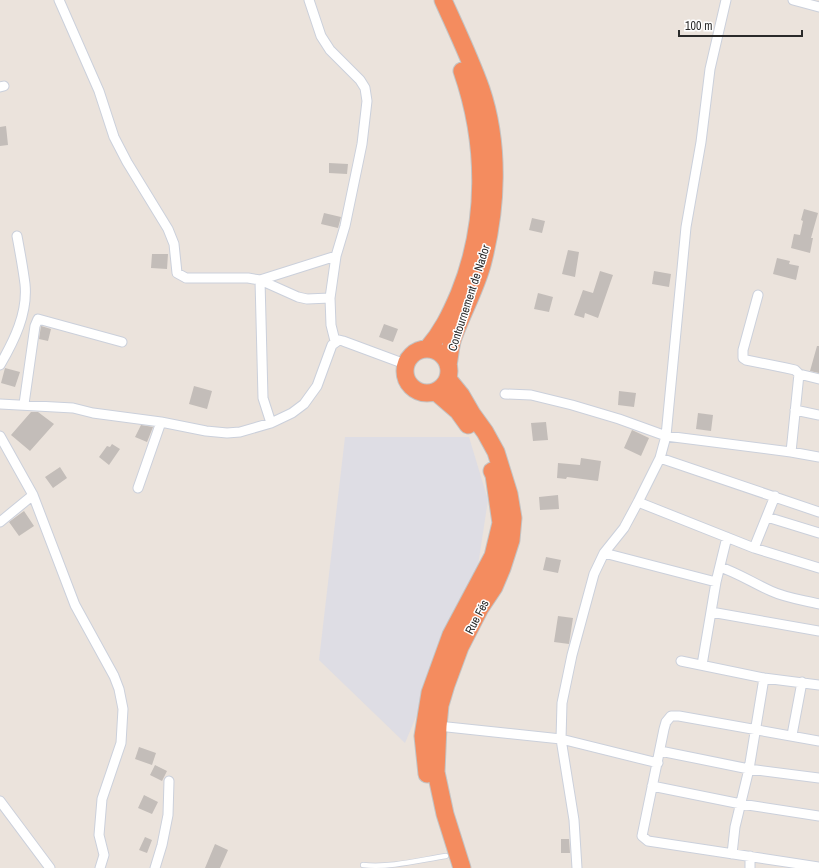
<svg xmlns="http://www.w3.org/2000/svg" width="819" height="868" font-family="'Archivo Narrow',sans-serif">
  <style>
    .industrial { fill: #dedde4 }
    .building { fill: #c3bdb9 }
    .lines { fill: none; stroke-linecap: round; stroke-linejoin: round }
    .lane-casing { stroke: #cbd0db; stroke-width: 6 }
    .street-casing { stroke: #cbd0db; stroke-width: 11 }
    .highway-casing { stroke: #c3c3c3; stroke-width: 19 }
    .lane { stroke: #fff; stroke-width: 4.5 }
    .street { stroke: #fff; stroke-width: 9 }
    .highway { stroke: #f48c5f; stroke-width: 17 }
    .labels { text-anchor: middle; stroke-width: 3; stroke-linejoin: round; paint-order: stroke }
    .street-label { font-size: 12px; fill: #2a2a2a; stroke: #fff }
  </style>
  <rect width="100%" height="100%" fill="#ebe3dc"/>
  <path class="industrial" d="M345,437H469L488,500L477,572L405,743L319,660Z"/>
  <path class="building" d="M6,126L8,145L0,146V127Z
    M329,163L348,164L347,174L329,173Z
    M804,209L818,213L811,238H813L810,253L791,248L794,234L800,235L803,221L801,220Z
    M324,213L341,217L338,228L321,224Z
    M532,218L545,221L542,233L529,230Z
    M568,250L579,252L575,277L562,274Z
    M152,254H168L167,269L151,268Z
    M777,258L790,261L789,264L799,266L796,280L773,274Z
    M600,271L613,275L598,318L585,313L584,318L574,315L583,290L593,293Z
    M654,271L671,274L669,287L652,284Z
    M538,293L553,297L549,312L534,309Z
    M384,324L398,329L393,342L379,337Z
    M41,326L51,329L48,341L39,339Z
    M817,346H819V373L810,371Z
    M5,368L20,372L15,387L1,383Z
    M194,386L212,391L207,409L189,404Z
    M619,391L636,393L634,407L618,405Z
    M31,412H38L54,424L30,451L11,435Z
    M698,413L713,415L711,431L696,429Z
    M546,422L548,440L533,441L531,423Z
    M141,425L153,427L147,442L135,437Z
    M632,430L649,438L641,456L624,448Z
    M112,444L120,449L109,465L99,457L107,446L110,447Z
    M581,458L601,461L598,481L567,477L566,479L557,478L558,463L580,465Z
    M60,467L67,478L53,488L45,477Z
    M558,495L559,509L540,510L539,497Z
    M24,511L34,526L19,536L9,522Z
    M546,557L561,560L558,573L543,570Z
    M558,616L573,618L569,644L554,642Z
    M139,747L156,753L152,765L135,759Z
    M155,765L167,771L162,781L150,775Z
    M144,795L158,802L152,814L138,808Z
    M145,837L152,840L147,853L139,850Z
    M561,839H569L570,853H561Z
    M215,844L228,850L220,868H205Z"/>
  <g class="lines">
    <defs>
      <path id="lane" d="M363,865C390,868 420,860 446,856"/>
      <path id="street" d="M59,0L99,91L114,137L127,162L168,229L174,244L177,273L186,278H248L260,280L298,297L307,299L330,298
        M309,0L321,36L330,50L360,80L365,88L367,101L362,144L345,226L336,256L330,298L331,325L335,341
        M793,0L819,7
        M0,87L4,86
        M758,295L743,350V358L746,360L786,368L795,370L799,374L819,379
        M0,365C14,341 28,313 25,284C23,268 20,252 17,236
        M505,394L531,395L572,405L619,419L666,436L791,452L819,457
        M0,404L73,408L93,413L161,422L206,431L227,433L240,432L271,423L292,413L304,404L317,386L332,345L339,340L343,341L405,364
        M24,404L35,326L38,319L122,342
        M795,410L819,415
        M271,423L263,398L260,280L336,256
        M0,436L33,495L75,605L114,676L119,689L123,709L121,743L102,799L99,835L104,855L100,868
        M791,452L799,374
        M660,458L819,512
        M138,488L161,422
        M638,502L754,548L819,568
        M767,517L819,533
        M0,522L33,495
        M754,548L775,496
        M604,553L716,582L727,537
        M720,567C738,573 753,583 771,591C786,598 803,600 819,604
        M711,612L819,631
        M681,661L764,678L819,685
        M702,665L716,582
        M438,726L561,739L658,763
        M792,735L802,682
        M819,741L679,716H671L666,722L664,729L642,836L648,841L819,867
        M660,751L749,769L819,778
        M652,786L741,804L819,816
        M0,801L50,868
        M732,854L735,827L749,769L764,678
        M155,868L162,845L168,815L169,781
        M577,868L574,820L561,739L562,703L572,655L594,574L604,553L624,528L638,502L660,458L666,436L686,227L701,142L710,69L726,0
        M750,868V856"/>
      <path id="highway" d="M443,0C456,29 470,58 481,89C500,145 497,209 482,265C475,290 462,313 453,338C450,347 450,356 448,365
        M405 371a22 22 0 1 1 44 0a22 22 0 1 1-44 0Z
        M427,349C442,332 450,315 459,294C488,223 487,143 462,71
        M448,379L461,395L472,414L485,432L496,452L509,494L513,518L511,540L502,568L494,587L480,608L460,647L446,685L440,705L438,726L436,772L445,814L462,868
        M436,392L458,411L468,425
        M427,774L423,736L430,693L451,635L493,556L501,523L494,475L492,471"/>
    </defs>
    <use href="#lane" class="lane-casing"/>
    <use href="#street" class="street-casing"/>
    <use href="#highway" class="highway-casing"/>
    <use href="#lane" class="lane"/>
    <use href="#street" class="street"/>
    <use href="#highway" class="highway"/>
  </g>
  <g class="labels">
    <g class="street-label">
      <text transform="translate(469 298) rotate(-72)" y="4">Contournement de Nador</text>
      <text transform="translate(477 617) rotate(-62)" y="4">Rue Fés</text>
    </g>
  </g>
  <path d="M679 30v6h123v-6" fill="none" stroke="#2a2a2a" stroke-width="2"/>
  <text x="685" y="30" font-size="12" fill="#2a2a2a" stroke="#ffffff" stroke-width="3" paint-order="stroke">100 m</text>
</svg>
